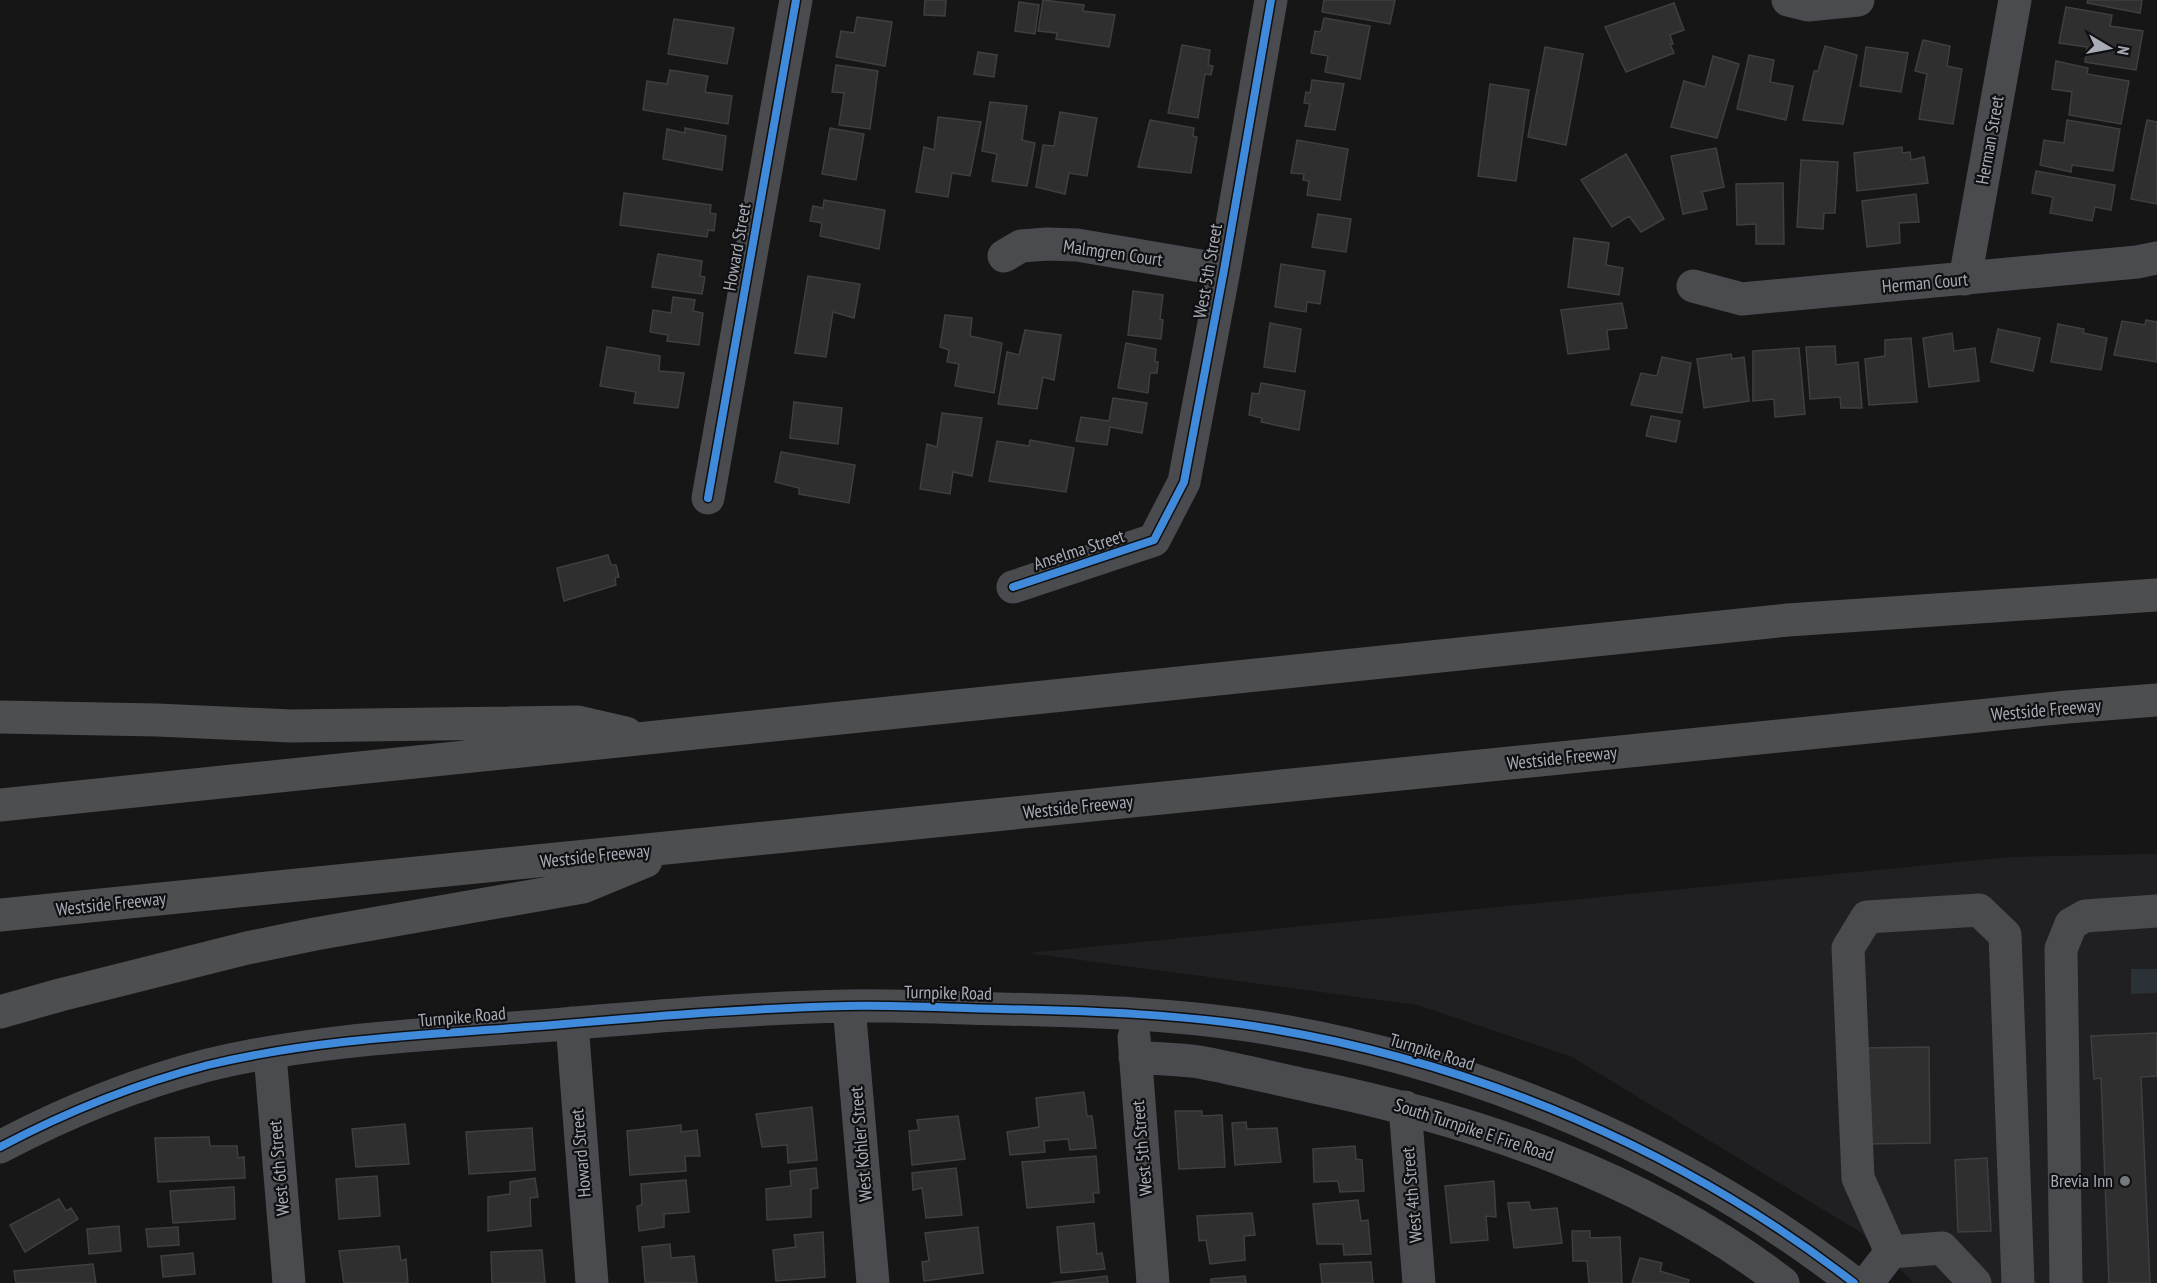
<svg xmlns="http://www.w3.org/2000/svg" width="2157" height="1283" font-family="'PT Sans Narrow',sans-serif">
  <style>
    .built { fill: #202022 }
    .water { fill: #2a3137 }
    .building { fill: #2f2f30; stroke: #3e3f42; stroke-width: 1.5 }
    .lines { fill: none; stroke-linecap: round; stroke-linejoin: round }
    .minor { stroke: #4a4b4f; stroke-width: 33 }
    .highway { stroke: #4c4e50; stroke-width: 33 }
    .cycleway-casing { stroke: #101012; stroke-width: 11 }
    .cycleway { stroke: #408adc; stroke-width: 8 }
    .poi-dot { fill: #75787e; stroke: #101012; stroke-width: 2 }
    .labels { text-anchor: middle; stroke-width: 4.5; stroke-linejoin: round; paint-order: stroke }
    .street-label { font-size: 18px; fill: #a8acb6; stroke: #101012 }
    .poi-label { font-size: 18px; fill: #a8acb6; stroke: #101012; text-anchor: end }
  </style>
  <rect width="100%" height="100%" fill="#161616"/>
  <path class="built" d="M2157,854V1283H1914L1860,1232L1572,1057L1418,1005L1028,953L2010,857Z"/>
  <path class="water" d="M2131,969H2157V993L2131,994Z"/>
  <path class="building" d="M925,0H946L945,16L924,15Z
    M1043,0L1084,5L1083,11L1115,15L1109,47L1056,39L1057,33L1038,31Z
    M1324,0H1395L1390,24L1322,12Z
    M2088,0H2142L2140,13L2087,3Z
    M1019,2L1039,5L1035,34L1015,31Z
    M1674,3L1684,30L1670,35L1673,44H1670L1674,53L1626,72L1605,27Z
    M2066,7L2112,15L2110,26L2143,31L2136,70L2085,62L2087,47L2059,43Z
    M857,17L892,22L885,66L836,57L841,31L854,33Z
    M1324,18L1370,26L1360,79L1325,72L1328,56L1311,53L1315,31L1321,32Z
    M674,19L734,28L727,64L668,54Z
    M1923,40L1950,46L1947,66L1962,69L1953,124L1919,119L1927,74L1915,71Z
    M1182,45L1210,50L1208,65L1213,66L1211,75L1205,74L1198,118L1168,113Z
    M1825,46L1857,55L1843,124L1803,120L1814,71H1818Z
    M1545,47L1583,54L1566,145L1528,137Z
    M1866,47L1908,53L1901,92L1860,86Z
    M978,52L997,55L994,77L974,74Z
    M1749,55L1774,60L1770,82L1793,86L1786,120L1737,109Z
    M1713,56L1739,64L1717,138L1671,127L1684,81L1705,87Z
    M2056,61L2088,68L2087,74L2129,81L2121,124L2069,115L2072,92L2052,89Z
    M836,65L878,71L870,129L839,125L844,93L832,92Z
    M670,70L708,76L705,92L732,96L728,124L643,110L647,81L667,84Z
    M1312,80L1344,84L1335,130L1305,126L1310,104L1304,103L1306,92L1310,93Z
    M1490,84L1529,90L1516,181L1478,176Z
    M990,102L1027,106L1022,140L1035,143L1027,186L992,181L997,154L982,151Z
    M1060,112L1097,118L1087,176L1069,173L1065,194L1036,187L1043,145L1054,146Z
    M938,117L981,122L970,176L952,173L948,197L916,192L924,147L934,150Z
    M1150,120L1194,128L1193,136L1197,137L1191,173L1138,167Z
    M2067,120L2120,129L2113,171L2072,165L2071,172L2040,165L2044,140L2064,143Z
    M2147,120L2157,122V204L2131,199Z
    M685,128L726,136L722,170L663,159L667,129L685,133Z
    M830,128L864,134L856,180L822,174Z
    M1297,140L1348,149L1340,200L1307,195L1309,181L1303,180L1304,174L1291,173Z
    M1902,147V153L1910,152L1911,160L1924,157L1928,183L1857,191L1854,153Z
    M1716,148L1724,187L1702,192L1707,209L1683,214L1671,156Z
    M1626,154L1664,219L1641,232L1629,216L1612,227L1581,180Z
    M1801,160L1838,162L1835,213H1824L1823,229L1797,227Z
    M2036,171L2115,185L2111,210L2095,207L2092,221L2050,213L2053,197L2032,193Z
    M1783,183L1784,244H1756V224L1737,225L1736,184Z
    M624,193L711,205L710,213L716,214L714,231L708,230L707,237L620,225Z
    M1916,194L1919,222L1899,223L1900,243L1867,247L1862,201Z
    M824,200L885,210L879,249L820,236L822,223L810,221L813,206L823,208Z
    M1318,214L1351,219L1346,252L1312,247Z
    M1574,238L1609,243L1606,265L1623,268L1619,295L1568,287Z
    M658,254L702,261L700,276L705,277L702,294L652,287Z
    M1281,264L1325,271L1320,304L1307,302L1306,312L1275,307Z
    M808,276L860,284L854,318L833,312L826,357L795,353Z
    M1133,291L1163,295L1160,319L1163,320L1161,339L1128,335Z
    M673,297L695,300L693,311L703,313L699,345L667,341L668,335L650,332L653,310L671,313Z
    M1622,303L1627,328L1607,330L1609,349L1568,354L1561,310Z
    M945,315L972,318L970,336L1002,343L994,393L955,386L959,364L947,362L949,350L940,347Z
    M2146,320L2157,322V362L2114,355L2122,321L2145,325Z
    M1270,323L1301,329L1295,372L1264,367Z
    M2058,324L2084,329L2083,333L2107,338L2101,370L2051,362Z
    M1998,329L2040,338L2033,371L1991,362Z
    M1025,330L1061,335L1054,380L1043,377L1037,409L998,404L1007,352L1019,355Z
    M1952,333L1954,351L1975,348L1979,381L1929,387L1923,338Z
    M1911,338L1917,402L1869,405L1865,359L1885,356V340Z
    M1126,343L1156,349L1155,362H1158L1157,373H1150L1148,393L1118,388Z
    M1835,346L1836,365L1858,362L1862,408H1841L1840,397L1810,399L1806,347Z
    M607,347L660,356L659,371L684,373L678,408L634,403L636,392L600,386Z
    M1799,348L1805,414L1775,417L1774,399L1753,401V351Z
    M1731,354L1732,359L1744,357L1749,401L1704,408L1697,359Z
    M1662,357L1691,363L1682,413L1631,405L1641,373L1657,376Z
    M1261,383L1305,391L1299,430L1261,422L1262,418L1249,415L1252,393L1259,394Z
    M1113,398L1147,403L1142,433L1110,427L1107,445L1076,441L1081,417L1109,421Z
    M794,402L842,408L838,444L790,438Z
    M942,413L982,418L972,476L953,472L950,494L920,489L927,444L937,447Z
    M1651,416L1680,421L1676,442L1646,436Z
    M1030,440L1074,448L1066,492L989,481L997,441L1029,446Z
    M781,452L855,465L849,503L799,494V488L775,482Z
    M608,555L611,565H616L619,577L615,578L616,585L564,601L557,568Z
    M2157,1033V1076L2141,1077L2150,1283H2109L2101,1078L2094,1079L2091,1036Z
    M1929,1047L1930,1143L1864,1144L1862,1048Z
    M1084,1092L1087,1116H1092L1096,1148L1070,1150L1068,1139L1044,1141L1045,1152L1010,1155L1007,1132L1039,1127L1036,1098Z
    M812,1107L817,1160L788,1163L787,1145L762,1147L756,1114Z
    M1175,1111H1202V1116L1222,1115L1225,1167L1179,1169Z
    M958,1116L965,1159L912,1165L909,1131L919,1130L917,1120Z
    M1246,1122L1247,1129L1277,1128L1281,1162L1235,1165L1232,1123Z
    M405,1124L409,1164L356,1167L352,1129Z
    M681,1125V1132L697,1130L700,1156H685L686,1171L630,1175L627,1131Z
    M532,1128L535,1170L469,1174L466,1132Z
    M209,1137L210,1146H237L238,1158L244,1157L245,1178L158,1182L155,1138Z
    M1355,1146L1356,1159L1362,1160L1364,1191L1340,1192L1338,1181L1314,1182L1313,1149Z
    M1096,1156L1099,1193H1093L1094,1202L1027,1208L1022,1162Z
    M1987,1158L1991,1231L1958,1232L1955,1160Z
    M816,1168L818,1188L811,1189V1217L767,1220L766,1189L791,1186L790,1171Z
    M956,1168L962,1215L926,1218L922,1188L913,1190L912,1173Z
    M377,1176L380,1216L339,1219L336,1179Z
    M535,1178L538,1197L530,1198L531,1226L488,1231V1197L510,1194V1182Z
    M686,1180L689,1212L664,1214V1227L639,1231L637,1206L642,1205L641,1184Z
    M1494,1181L1496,1217L1486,1216L1488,1240L1451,1243L1445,1186Z
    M234,1187L235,1219L173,1223L170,1191Z
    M59,1199L66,1211L71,1208L78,1219L25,1252L10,1225Z
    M1358,1200L1361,1221L1368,1220L1371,1254L1344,1255L1343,1244H1317L1313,1204Z
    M1529,1202L1531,1210L1557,1208L1562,1243L1514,1248L1508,1203Z
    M1252,1213L1255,1235L1244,1236L1245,1260L1210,1264L1206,1240L1199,1241L1197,1216Z
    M1094,1223L1097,1254L1102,1253L1105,1269L1061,1273L1057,1227Z
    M119,1226L121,1251L89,1254L87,1229Z
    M178,1227L179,1245L148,1247L146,1229Z
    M978,1227L983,1273L924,1281L922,1262L929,1261L925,1233Z
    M1572,1231H1590V1238L1620,1237L1622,1283H1589L1587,1261H1573Z
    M823,1232L825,1277L776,1281L773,1250L796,1247L794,1235Z
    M670,1244L671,1258L694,1256L697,1283L645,1282L642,1247Z
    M399,1246L401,1261L406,1259L408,1283H344L339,1251Z
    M542,1250L545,1283H492L491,1252Z
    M193,1253L195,1274L163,1277L161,1256Z
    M1640,1258L1662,1263L1660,1271L1689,1280L1688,1283H1632Z
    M1371,1262L1373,1283H1322L1320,1264Z
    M93,1264L96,1283H16L14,1271Z
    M1107,1276L1108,1283H1051Z
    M1245,1276L1246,1283H1211V1279Z"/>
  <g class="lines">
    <path class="minor" d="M1788,0L1808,5L1858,0
      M1004,256L1021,246L1047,244L1077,245L1224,270
      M1965,279L2015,0
      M1693,286L1742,299L2137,262L2157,258
      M708,498L796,0
      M1013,587L1154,540L1184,482L1224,270L1271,0
      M849,1006L873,1283
      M572,1023L592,1283
      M1134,1037L1153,1283
      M270,1054L289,1283
      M1135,1057C1156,1059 1178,1059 1199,1062C1236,1069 1273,1078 1310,1086C1478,1121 1645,1177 1783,1283
      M1405,1107L1419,1283
      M0,1147C66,1112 135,1084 208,1065C324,1037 446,1034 564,1024C658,1016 752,1008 846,1006C897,1005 949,1008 1001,1009C1092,1011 1183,1014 1272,1029C1483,1065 1685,1152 1854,1283
      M1891,1252L1858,1178L1848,948L1867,917L1979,910L2005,935L2018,1283
      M1867,1283L1891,1252L1942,1248L1975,1283
      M2066,1283L2061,949L2071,924L2085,916L2157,911"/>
    <path class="highway" d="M0,717L157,720L291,726L578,722L626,733
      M0,805L1788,620L2157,595
      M0,915L2067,707L2157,700
      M0,1012L60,995L247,948L315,934L583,887L646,861"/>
    <defs>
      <path id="cycleway" d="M708,498L796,0
        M1013,587L1154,540L1184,482L1224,270L1271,0
        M0,1147C66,1112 135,1084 208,1065C324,1037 446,1034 564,1024C658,1016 752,1008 846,1006C897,1005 949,1008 1001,1009C1092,1011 1183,1014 1272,1029C1483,1065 1685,1152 1854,1283"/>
    </defs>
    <use href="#cycleway" class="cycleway-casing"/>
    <use href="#cycleway" class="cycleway"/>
  </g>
  <circle class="poi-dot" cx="2125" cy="1181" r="6"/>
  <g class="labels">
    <g class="street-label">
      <text transform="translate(1990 140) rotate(-80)" y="6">Herman Street</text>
      <text transform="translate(737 247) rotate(-80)" y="6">Howard Street</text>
      <text transform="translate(1113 253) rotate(8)" y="6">Malmgren Court</text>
      <text transform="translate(1208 271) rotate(-80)" y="6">West 5th Street</text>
      <text transform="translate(1925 283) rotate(-5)" y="6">Herman Court</text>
      <text transform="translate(1079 550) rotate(-18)" y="6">Anselma Street</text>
      <text transform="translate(2046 710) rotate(-5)" y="6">Westside Freeway</text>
      <text transform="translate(1562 758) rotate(-6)" y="6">Westside Freeway</text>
      <text transform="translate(1078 807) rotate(-6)" y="6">Westside Freeway</text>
      <text transform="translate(595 856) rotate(-6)" y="6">Westside Freeway</text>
      <text transform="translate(111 904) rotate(-6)" y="6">Westside Freeway</text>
      <text transform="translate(948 993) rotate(1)" y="6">Turnpike Road</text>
      <text transform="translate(462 1017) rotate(-5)" y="6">Turnpike Road</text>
      <text transform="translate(1432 1052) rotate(17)" y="6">Turnpike Road</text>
      <text transform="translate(1474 1130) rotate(18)" y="6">South Turnpike E Fire Road</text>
      <text transform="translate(861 1144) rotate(-95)" y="6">West Kohler Street</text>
      <text transform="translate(1142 1148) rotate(-95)" y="6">West 5th Street</text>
      <text transform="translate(581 1153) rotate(-95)" y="6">Howard Street</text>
      <text transform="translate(279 1168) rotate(-95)" y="6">West 6th Street</text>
      <text transform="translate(1412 1195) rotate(-95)" y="6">West 4th Street</text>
    </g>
    <g class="poi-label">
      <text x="2113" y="1187">Brevia Inn</text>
    </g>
  </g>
  <g transform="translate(2109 48) rotate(100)" stroke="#101012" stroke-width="4.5" paint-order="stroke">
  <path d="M0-4.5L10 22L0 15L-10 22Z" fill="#a8acb6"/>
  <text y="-9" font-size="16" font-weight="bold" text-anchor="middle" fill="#a8acb6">N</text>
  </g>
</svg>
